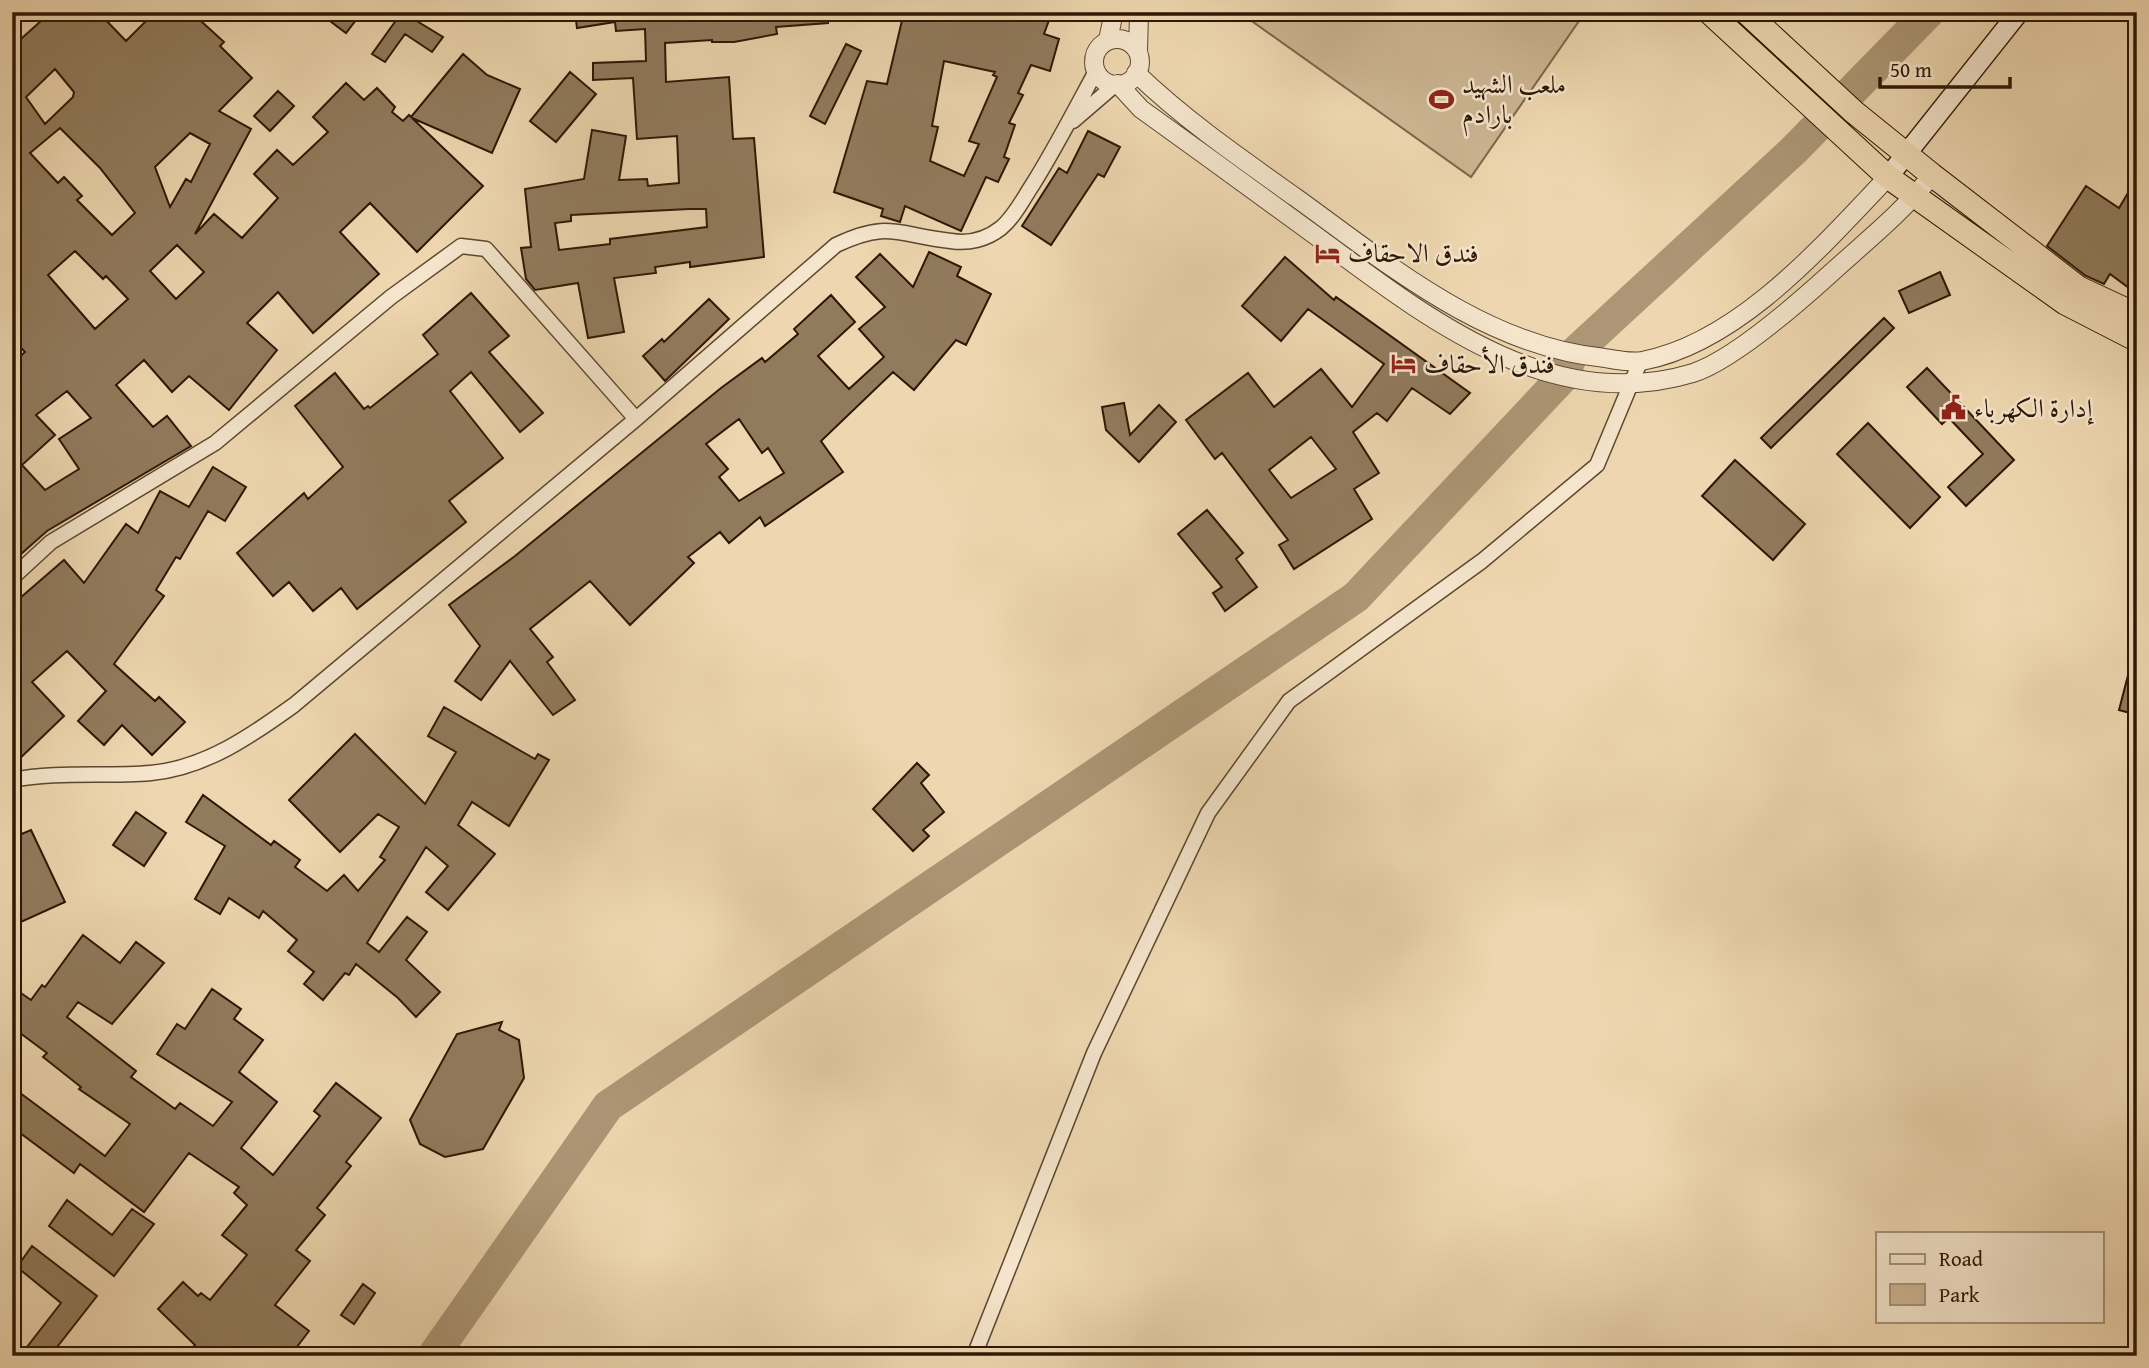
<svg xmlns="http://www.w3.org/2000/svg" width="2149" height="1368" font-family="'Gentium Book Plus',Amiri,serif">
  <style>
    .green { fill: #cdb693; stroke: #7d664b; stroke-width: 2 }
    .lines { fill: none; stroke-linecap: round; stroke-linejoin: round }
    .river { stroke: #ac9675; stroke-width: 32 }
    .building { fill: #917b5d; stroke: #2d1703; stroke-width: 2; fill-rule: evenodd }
    .minor-casing { stroke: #5d472e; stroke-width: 17 }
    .tertiary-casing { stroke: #5d472e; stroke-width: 20 }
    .secondary-casing { stroke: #2d1703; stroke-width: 22 }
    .trunk-casing { stroke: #2d1703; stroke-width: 25 }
    .minor { stroke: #f4e5cc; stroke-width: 14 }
    .tertiary { stroke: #f4e5cc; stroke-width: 18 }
    .secondary { stroke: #f4e5cc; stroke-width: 19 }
    .trunk { stroke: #eed7b0; stroke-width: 23 }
    .labels { text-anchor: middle; stroke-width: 5; stroke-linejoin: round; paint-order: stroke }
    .poi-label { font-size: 26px; fill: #2d1703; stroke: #f4e5cc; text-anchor: start }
  </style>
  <rect width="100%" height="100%" fill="#eed7b0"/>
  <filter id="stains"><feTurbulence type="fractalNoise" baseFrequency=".00286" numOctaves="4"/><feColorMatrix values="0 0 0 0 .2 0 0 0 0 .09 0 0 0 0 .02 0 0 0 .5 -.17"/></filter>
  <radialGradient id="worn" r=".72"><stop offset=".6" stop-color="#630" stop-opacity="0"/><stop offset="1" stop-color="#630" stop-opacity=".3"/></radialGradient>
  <path class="green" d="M1239,12H1567L1579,21L1471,177Z"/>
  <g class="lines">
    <path class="river" d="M433,1356L608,1106L1356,597L1563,377L1572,355L1794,150L1929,12"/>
  </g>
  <path class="building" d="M51,12H88L94,18L99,13L126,41L155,12H191L224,42L220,46L252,78L219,111L251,129L195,234L214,214L242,238L278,198L254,174L277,150L293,165L328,132L313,117L346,83L364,100L377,88L395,107L392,112L403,121L409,115L411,117L463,54L487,75L520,89L492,153L412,118L483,186L417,252L370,203L340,232L379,274L313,333L278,292L247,323L277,350L229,410L189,376L172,392L144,360L116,385L153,427L167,416L191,446L47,531L12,562V364L25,352L12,338V47ZM55,69L74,92L73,97L45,124L26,97ZM60,128L100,168L135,213L112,235L77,200L82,196L64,177L58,183L30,153ZM190,133L210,144L191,182L186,179L170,207L155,167ZM177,245L204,272L176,299L150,271ZM75,251L103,279L106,276L128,299L95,329L48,275ZM67,391L91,418L59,439L79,469L45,490L22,465L55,435L36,415Z
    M318,12H362L346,33Z
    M402,12L443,37L432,52L405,34L385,62L372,54Z
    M575,12H739V17L761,12H828V23L776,27L777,34L734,42H712V40L665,43L666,82L729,77L733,139L754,138L764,257L690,267V262L655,267L656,273L614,278L624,332L588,338L578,283L535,290L526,279L521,248L531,247L525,189L584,179L592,130L626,136L619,180L647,179L648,186L679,183L677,136L637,139L633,78L593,80V63L646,61L645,29L616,31L615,22L577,28ZM689,209H706L707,227L610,239V244L559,250L555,223L571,221V215Z
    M904,12H1052L1044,34L1059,39L1050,71L1031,65L1018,93L1023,95L1009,123L1015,125L1004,157L1009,159L998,182L986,177L961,231L905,206L900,222L881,216L883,209L834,192L867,81L887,84ZM944,61L995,72L993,75L997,77L969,141L979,144L964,176L930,161L938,127L932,126Z
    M846,44L861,51L825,124L810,116Z
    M570,72L596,94L556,142L530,121Z
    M278,91L294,106L270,131L254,116Z
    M1088,131L1120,147L1104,177L1098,174L1051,245L1022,226L1059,168L1067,173Z
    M2086,186L2119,208L2128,193L2137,199V294L2110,274L2104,284L2086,276L2047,246Z
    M929,252L961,267L957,276L991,294L966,345L956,340L914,390L893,372L821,441L843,472L765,526L760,517L729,543L720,532L688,557L694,563L630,625L590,581L530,629L553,657L547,662L575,700L553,715L510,661L481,700L455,681L480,646L449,605L515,556L721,388L762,358L765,362L798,334L794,329L831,295L855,322L818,356L849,389L884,357L859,329L885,307L856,277L880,254L913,287ZM739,419L762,453L768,448L784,473L739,501L719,477L728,469L706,444Z
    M1285,257L1334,300L1336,297L1470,393L1450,414L1412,388L1387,421L1377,413L1353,432L1379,473L1354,489L1372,519L1294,569L1279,545L1288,540L1222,453L1215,459L1186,420L1248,373L1274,407L1321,369L1352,407L1384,364L1308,309L1281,341L1242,306ZM1311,437L1336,469L1291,498L1269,470Z
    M1940,272L1950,295L1909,313L1899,291Z
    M471,293L509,336L489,352L543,413L520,432L471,372L450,391L503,458L449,501L466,522L357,609L341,588L313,611L289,582L273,596L237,553L304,493L308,499L343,467L295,406L335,373L364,409L368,406L370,408L438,354L423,335Z
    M709,299L729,319L665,381L643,356L662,339L664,342Z
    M1884,318L1894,328L1771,448L1761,438Z
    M1927,368L2014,460L1966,506L1948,487L1983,454L1949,418L1942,424L1907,387Z
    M1124,403L1130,435L1159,405L1176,422L1139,462L1106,430L1102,407Z
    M1868,423L1940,497L1910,528L1837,454Z
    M1735,460L1805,524L1773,560L1702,496Z
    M213,467L246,487L225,521L208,511L180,559L176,557L156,590L164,596L114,664L155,701L159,697L185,722L152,755L122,725L104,745L78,721L106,691L67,651L32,682L64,716L12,766V605L64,560L84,583L126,524L138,533L160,491L189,507Z
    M1207,510L1243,553L1236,559L1257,587L1225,611L1213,593L1222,587L1178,534Z
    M2132,660L2137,661V715L2119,710Z
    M444,707L535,759L538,754L549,760L509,826L472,802L458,825L495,854L448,910L426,892L448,866L426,847L367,943L379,952L407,917L427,932L406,960L440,992L416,1017L398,998L356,964L349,975L345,973L323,1000L304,984L314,972L288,951L297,940L263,911L259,918L229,898L220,914L195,899L225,846L186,822L203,795L271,845L274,841L300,860L295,867L327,891L344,875L358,891L385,860L380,857L399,827L378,814L340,852L289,800L355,734L425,804L456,752L428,736Z
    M917,763L929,775L921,783L944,812L923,830L929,836L913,851L873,809Z
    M136,812L166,833L144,866L113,845Z
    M31,830L65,902L12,926V838Z
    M83,935L120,963L136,942L164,963L112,1024L78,1002L67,1017L136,1071L131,1077L175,1109L180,1103L213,1126L232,1102L157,1054L177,1024L185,1029L212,989L241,1009L234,1019L263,1040L239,1072L277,1102L241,1148L273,1175L320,1116L314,1111L336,1083L381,1118L346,1162L351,1166L317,1208L325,1215L296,1250L310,1261L275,1305L309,1331L290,1356H185L195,1345L158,1309L183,1282L198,1296L201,1293L210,1300L247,1255L222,1235L247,1205L234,1193L239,1187L189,1153L144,1212L80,1164L74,1173L12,1127V1087L105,1156L130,1124L79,1089L81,1087L43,1057L47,1053L12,1027V987L31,1000L42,985L45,987Z
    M502,1022L499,1030L519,1040L524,1078L483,1149L445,1157L420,1144L410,1120L457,1034Z
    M67,1200L112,1235L132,1209L154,1224L114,1276L49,1226Z
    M32,1246L97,1296L50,1356H20L61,1303L17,1267Z
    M363,1284L375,1293L354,1324L341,1315Z"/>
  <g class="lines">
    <defs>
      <path id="minor" d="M1073,121L1116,84
        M12,578L51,542L215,443L391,297L461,246L486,249L636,419
        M12,780C58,771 105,777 151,773C205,768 251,736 294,705L636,419L836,245C889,220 897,235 951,241C969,244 987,239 1001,228C1015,216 1023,199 1033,184C1056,147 1075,110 1096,71
        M974,1356L1094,1053L1208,813L1289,701L1482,561L1597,465L1640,362"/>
      <path id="tertiary" d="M1094 62a23 23 0 1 1 46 0a23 23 0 1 1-46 0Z
        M1108,40L1114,12
        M1138,52L1139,12
        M1136,73C1185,120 1240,158 1295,197C1388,264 1486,347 1605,358C1616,360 1631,363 1642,361C1739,343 1823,245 1888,177
        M1118,84L1141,109C1198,150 1256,192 1312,233C1422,314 1548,417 1693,373C1733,360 1798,303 1830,274C1865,242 1903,212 1932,175"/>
      <path id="secondary" d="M1888,177L2019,12"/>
      <path id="trunk" d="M1709,12L1888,177L2065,303L2137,340
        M1746,12L1854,112L1932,175L2079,288L2137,315"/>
    </defs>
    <use href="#minor" class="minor-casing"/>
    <use href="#tertiary" class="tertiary-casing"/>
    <use href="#secondary" class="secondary-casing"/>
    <use href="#trunk" class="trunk-casing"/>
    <use href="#minor" class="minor"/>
    <use href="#tertiary" class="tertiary"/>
    <use href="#secondary" class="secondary"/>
    <use href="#trunk" class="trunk"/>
  </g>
  <defs>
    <symbol id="stadium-bare" viewBox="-9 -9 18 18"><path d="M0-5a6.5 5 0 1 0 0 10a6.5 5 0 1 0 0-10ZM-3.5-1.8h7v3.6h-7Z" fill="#8f2418" stroke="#f4e5cc" stroke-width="2.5" paint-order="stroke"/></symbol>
    <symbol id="hotel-bare" viewBox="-9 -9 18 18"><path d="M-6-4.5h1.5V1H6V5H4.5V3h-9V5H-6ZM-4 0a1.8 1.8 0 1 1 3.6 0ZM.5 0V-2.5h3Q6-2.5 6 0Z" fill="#8f2418" stroke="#f4e5cc" stroke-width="2.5" paint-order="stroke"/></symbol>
    <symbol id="civic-bare" viewBox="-9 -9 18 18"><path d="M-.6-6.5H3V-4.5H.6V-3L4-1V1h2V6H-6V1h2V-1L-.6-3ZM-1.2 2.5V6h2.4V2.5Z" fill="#8f2418" stroke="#f4e5cc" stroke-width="2.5" paint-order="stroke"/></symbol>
  </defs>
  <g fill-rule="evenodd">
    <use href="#stadium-bare" x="1424" y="82" width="35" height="35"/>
    <use href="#hotel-bare" x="1310" y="236" width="35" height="35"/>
    <use href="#hotel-bare" x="1386" y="346" width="35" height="35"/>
    <use href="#civic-bare" x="1936" y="390" width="35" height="35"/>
  </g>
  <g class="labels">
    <g class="poi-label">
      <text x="1462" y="93">ملعب الشهيد<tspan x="1462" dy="30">بارادم</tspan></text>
      <text x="1348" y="262">فندق الاحقاف</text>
      <text x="1424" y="373">فندق الأحقاف</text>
      <text x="1974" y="417">إدارة الكهرباء</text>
    </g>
  </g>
  <rect width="2149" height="1368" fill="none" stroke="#eed7b0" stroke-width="42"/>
  <rect x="14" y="14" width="2121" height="1340" fill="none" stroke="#2d1703" stroke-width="3.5"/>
  <rect x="21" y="21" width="2107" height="1326" fill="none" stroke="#2d1703" stroke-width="2"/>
  <rect x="1876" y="1232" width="228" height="91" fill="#f4e5cc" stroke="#a4937c" stroke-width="2"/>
  <rect x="1890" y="1254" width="35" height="10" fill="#f4e5cc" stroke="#a4937c" stroke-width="2"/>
  <text x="1939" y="1266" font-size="21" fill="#2d1703">Road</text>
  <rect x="1890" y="1284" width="35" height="21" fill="#cdb693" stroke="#a4937c" stroke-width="2"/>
  <text x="1939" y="1302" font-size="21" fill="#2d1703">Park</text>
  <path d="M1880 77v10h130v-10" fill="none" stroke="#2d1703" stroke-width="3.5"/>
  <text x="1890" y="77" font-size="21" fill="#2d1703" stroke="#f4e5cc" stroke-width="5" paint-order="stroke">50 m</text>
  <rect width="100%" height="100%" filter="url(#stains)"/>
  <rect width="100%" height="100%" fill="url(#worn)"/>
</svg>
